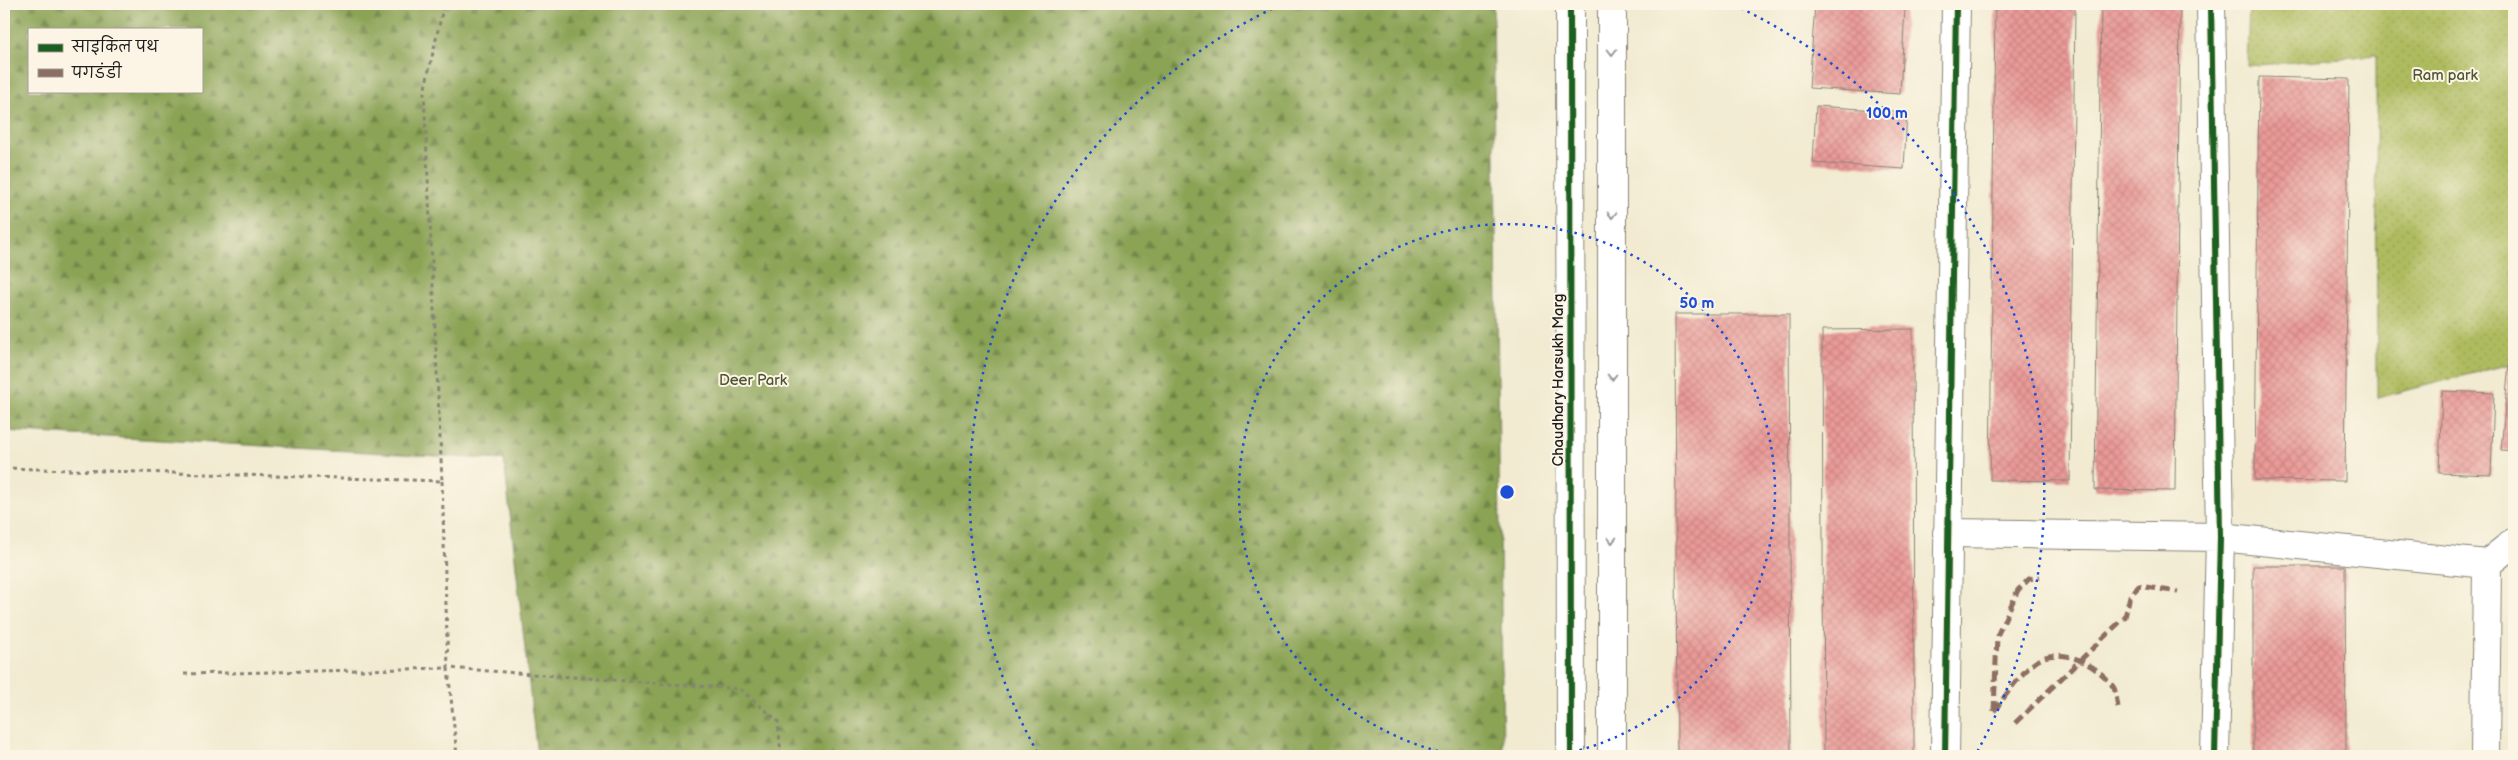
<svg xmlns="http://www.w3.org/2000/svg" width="2518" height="760" font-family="'Balsamiq Sans','Playpen Sans Deva',sans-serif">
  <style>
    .green { fill: url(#green-dots); stroke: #656c3d }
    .forest { fill: url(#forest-firs); stroke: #536038; fill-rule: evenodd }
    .building { fill: url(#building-cross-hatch) }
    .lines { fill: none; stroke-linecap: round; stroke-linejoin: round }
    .minor-casing { stroke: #878477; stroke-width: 30 }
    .path { stroke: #878477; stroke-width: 3; stroke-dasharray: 4 4; stroke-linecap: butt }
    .minor { stroke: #fff; stroke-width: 28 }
    .quiet { stroke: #8d6e63; stroke-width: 5; stroke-dasharray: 10 5; stroke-linecap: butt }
    .cycleway-casing { stroke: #fcf5e5; stroke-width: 9 }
    .cycleway { stroke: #1b5e20; stroke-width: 6 }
    .oneway { stroke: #999 }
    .ring { fill: none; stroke: #1d4ed8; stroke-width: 2.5; stroke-dasharray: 2.5 5 }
    .labels { text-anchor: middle; stroke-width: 4; stroke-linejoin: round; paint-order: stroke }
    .park-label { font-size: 15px; fill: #4f5433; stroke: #fcf5e5 }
    .street-label { font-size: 15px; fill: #1c1c1c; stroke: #fcf5e5 }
    .centre { fill: #1d4ed8; stroke: #fcf5e5; stroke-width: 2.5 }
    .ring-label { font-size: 15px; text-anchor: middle; font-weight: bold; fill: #1d4ed8; stroke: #fcf5e5; stroke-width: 4; stroke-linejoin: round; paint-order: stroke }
  </style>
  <defs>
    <pattern id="green-dots" width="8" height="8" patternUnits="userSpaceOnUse" patternTransform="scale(1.25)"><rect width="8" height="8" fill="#aebb5e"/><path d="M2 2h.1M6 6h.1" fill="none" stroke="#95a051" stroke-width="1.8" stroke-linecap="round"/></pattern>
    <pattern id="forest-firs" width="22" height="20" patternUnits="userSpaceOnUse" patternTransform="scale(1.25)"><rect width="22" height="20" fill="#8aa355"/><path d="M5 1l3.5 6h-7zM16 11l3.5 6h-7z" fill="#708446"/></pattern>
    <pattern id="building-cross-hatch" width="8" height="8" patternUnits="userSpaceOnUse" patternTransform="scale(1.25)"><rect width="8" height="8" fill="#ea9a97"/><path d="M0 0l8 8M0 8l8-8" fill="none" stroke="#c88482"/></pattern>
  </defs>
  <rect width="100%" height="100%" fill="#fcf5e5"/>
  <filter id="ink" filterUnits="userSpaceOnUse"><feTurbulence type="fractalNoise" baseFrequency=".02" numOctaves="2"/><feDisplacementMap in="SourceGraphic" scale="10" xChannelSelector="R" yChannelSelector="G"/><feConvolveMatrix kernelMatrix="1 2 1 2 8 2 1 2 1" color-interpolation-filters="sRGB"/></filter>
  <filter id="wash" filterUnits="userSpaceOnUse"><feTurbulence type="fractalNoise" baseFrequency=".0096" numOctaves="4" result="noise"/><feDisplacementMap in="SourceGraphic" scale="20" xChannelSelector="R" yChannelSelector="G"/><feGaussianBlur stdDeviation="1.12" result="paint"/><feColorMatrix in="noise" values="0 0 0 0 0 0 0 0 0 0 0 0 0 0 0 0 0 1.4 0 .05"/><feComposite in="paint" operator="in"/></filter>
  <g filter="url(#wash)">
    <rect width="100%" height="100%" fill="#f2ebd2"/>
    <path class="green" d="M2249,4H2514V363L2377,398L2376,55L2247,66Z"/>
    <path class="forest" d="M4,4H1493L1503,756H537L504,460L4,431ZM29,29H201V91H29Z"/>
    <g id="blocks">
      <path class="building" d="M1815,4L1905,8L1900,94L1809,88Z
        M1995,4H2075L2070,481L1990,480Z
        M2101,4H2180L2175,491L2095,490Z
        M2259,77L2349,79L2345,481L2255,480Z
        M1816,106L1907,112L1904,169L1813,163Z
        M1675,314H1789L1791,756H1677Z
        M1913,329L1914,756H1824L1822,330Z
        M2509,363H2514V451L2501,450Z
        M2442,391L2494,393L2491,475L2439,473Z
        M2253,566H2345L2346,756H2253Z"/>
    </g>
  </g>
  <g filter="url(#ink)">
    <use href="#blocks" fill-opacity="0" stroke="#878477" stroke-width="1"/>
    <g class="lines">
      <defs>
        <path id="minor" d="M1570,4L1571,756
          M2211,4L2220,537L2215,756
          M1947,533L2220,537L2487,564L2514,542
          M1612,756V4
          M1945,756L1956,4
          M2485,756L2487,564"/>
      </defs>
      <use href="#minor" class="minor-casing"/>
      <path class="path" d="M4,468L442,481L424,92L444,4
        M442,481L448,668L740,689L778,721L781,756
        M184,674L448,668L457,756"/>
      <use href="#minor" class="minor"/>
      <path class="quiet" d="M1994,711C2007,694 2020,673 2037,661C2061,644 2101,667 2114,688C2116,693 2117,702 2118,707
        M1994,711L1997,636L2018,590L2029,579L2040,577
        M2015,723L2125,617L2130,596L2139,586L2178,592"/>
      <defs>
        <path id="cycleway" d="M1570,4L1571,756
          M2211,4L2220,537L2215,756
          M1945,756L1956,4"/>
      </defs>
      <use href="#cycleway" class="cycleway-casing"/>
      <use href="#cycleway" class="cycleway"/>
    </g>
    <defs><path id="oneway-chevron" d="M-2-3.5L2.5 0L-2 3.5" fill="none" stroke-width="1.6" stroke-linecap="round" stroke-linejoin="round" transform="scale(1.25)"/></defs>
    <g class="oneway">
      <use href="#oneway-chevron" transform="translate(1612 52) rotate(90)"/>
      <use href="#oneway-chevron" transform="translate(1612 215) rotate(90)"/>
      <use href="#oneway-chevron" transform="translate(1612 377) rotate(90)"/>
      <use href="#oneway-chevron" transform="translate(1612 540) rotate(90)"/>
    </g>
  </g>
  <g class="ring">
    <path d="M1460 756A268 268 0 1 1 1554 756"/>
    <path d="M1037 752A537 537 0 0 1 1280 5M1734 5A537 537 0 0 1 1977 752"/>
  </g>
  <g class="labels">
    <g class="park-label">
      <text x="2445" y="80">Ram park</text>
      <text x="753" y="385">Deer Park</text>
    </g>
    <g class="street-label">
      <text transform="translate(1558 380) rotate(-90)" y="5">Chaudhary Harsukh Marg</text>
    </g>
  </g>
  <circle cx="1507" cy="492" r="8" class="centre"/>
  <g class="ring-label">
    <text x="1887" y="118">100 m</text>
    <text x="1697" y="308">50 m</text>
  </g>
  <rect width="2518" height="760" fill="none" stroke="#fcf5e5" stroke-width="20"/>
  <rect x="28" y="28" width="175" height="65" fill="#fcf5e5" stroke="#a29e95"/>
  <rect x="38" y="44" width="25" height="8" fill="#1b5e20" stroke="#a29e95"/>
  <text x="72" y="52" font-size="15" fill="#1c1c1c">साइकिल पथ</text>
  <rect x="38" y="69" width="25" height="8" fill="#8d6e63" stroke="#a29e95"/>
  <text x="72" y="78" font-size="15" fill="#1c1c1c">पगडंडी</text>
</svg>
